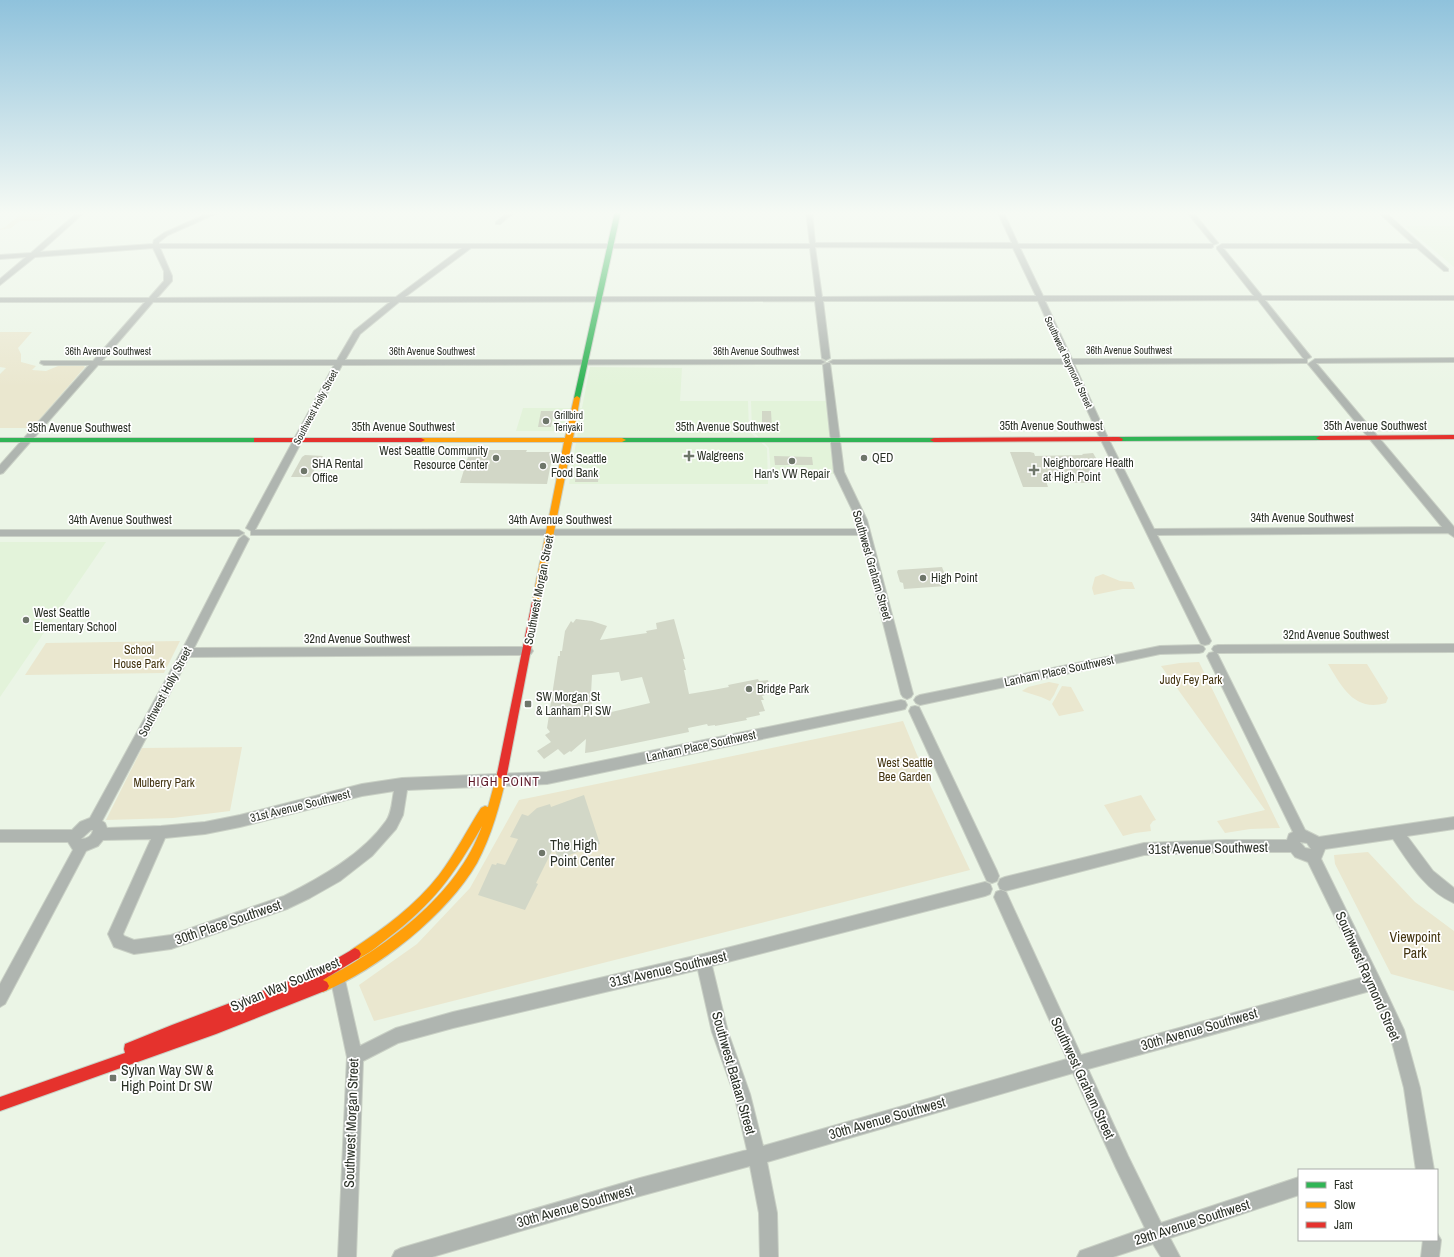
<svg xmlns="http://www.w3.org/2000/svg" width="1454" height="1257" font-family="'Archivo Narrow',sans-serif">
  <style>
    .built { fill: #e3f3da }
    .green { fill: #eae7cf }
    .building { fill: #d2d7c7; fill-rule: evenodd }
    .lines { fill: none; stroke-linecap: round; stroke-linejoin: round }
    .street-casing { stroke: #c9d0c5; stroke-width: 2 }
    .fast-casing { stroke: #c9d0c5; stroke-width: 2 }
    .slow-casing { stroke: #c9d0c5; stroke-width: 2 }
    .jam-casing { stroke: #c9d0c5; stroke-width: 2 }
    .street { fill: #afb5b0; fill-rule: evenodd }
    .fast { fill: #30b455; fill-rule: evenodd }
    .slow { fill: #ff9f0a; fill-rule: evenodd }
    .jam { fill: #e5322d; fill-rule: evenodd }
    .poi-dot { fill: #6e766a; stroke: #fff; stroke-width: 1.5 }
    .labels { text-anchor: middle; stroke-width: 3.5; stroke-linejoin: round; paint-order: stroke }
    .far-street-label { font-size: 10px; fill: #2b3127; stroke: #fff }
    .far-poi-label { font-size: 10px; fill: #2b3127; stroke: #fff; text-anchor: start }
    .street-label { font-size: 12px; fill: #2b3127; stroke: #fff }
    .poi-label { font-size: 12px; fill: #2b3127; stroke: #fff; text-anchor: start }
    .park-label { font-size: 12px; fill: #433410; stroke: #fff }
    .neighbourhood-label { font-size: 13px; letter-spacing: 1px; fill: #5d1827; stroke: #fff }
    .near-poi-label { font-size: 14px; fill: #2b3127; stroke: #fff; text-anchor: start }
    .near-street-label { font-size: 14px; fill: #2b3127; stroke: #fff }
    .near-park-label { font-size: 14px; fill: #433410; stroke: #fff }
  </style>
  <rect width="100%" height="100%" fill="#ebf5e6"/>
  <path class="built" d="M1405,226H1454V267Z
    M590,367L682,368L680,401H748L749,431L767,448L768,484H569L578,431H516L523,408H582Z
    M751,401H826L834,474H771L769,448L752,430Z
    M0,542H106L0,697Z"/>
  <path class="green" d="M56,211H70C60,218 51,212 41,221H20L11,228L0,230V229L5,227L20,215L54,213Z
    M0,332H32L18,348L21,354V362L36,366L32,370L46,371L58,366H84L85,367L32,428H0V374L6,368L0,367Z
    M1103,574L1120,581L1132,582L1135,589H1123L1094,595L1092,588L1095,577Z
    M180,641L164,673L25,675L46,643Z
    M1199,662L1280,828L1250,829L1225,833L1217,821L1265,810L1161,666L1180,663Z
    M1328,664H1367L1388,698L1386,703C1354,712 1342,687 1328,664Z
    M1049,682L1059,684L1054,695L1050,701L1041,697L1022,691L1028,687Z
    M1062,686L1071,687L1084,711L1059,716L1052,704Z
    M903,721L927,779L970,870L374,1021L359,985L417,944L470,888L519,800Z
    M242,747L230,811L173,818L106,820L142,748Z
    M1141,795L1156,820L1153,821L1150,825L1151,831L1135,833L1123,836L1104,805Z
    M1368,852L1415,902L1454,931V991L1391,974L1335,864L1334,855Z"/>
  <path class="building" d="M541,411H554L551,427H538Z
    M762,411H771L772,428H762Z
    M470,450H527L526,452H553L547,484L460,483Z
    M1010,452H1030L1034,453L1035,456L1083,455L1082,454L1093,453L1102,468L1090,469L1096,483H1066L1064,478H1045L1048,487H1023Z
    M305,455L323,456L310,477H291L302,457Z
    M774,456L812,457L813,465H775Z
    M599,473L598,482H575L576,474Z
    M942,567L947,580L944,581L946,586L904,589L903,583L900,582L897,572L898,570Z
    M576,619L592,621L607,626L600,640L647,633L646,631L657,629L656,623L674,619L685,659H683L686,670H684L689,694L713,690L729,687L728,685L758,679L759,681L768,680L771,693L762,696L764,700H761L765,711L759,712L760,715L746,718L747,720L715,726V725L708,726L707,724L688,728L689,732L592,752L585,753L586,739L571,752L570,751L564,755L558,749L544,759L537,751L551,742L545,735L550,732L547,728L558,656H560V651H562L565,631L571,621L573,623ZM619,672L621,681L642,677L650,703L590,717L593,694H591L592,675Z
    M584,795L600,844L558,859L554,847L536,883L538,884L525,910L478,895L492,864L496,865L497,863L505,865L518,839L510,837L522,814L528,816L537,808L550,804L551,807Z"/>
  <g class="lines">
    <defs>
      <path id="street" d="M79,211H86L40,252L153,244L154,240L164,233L213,211H222L168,235L159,242V244H810L806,211H812L815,243H1012L997,211H1003L1018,244H1213L1186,211H1192L1218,243L1213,245V247L1211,248H1020L1043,296H1254L1217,249V247L1222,244H1413L1377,211H1384L1448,269V271H1444L1417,248H1223L1262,296H1454V300H1265L1311,357L1307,359V363H1304L1074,364L1108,438L1154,529L1442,527L1308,364L1315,359L1454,358V362L1316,363L1454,527V537L1448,533L1157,535L1211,641L1209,644L1205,645L1201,644L1100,438L1066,364H833L829,362L833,360L1064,359L1038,301H823L830,358L826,360L822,358L815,301L399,302L360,334L345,360H821L825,362L821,364L342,365L255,530L859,529L857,520L834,472L823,365L827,363H830L844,472L867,520L913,694L911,697L907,699L903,697L901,694L861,535H251V531L246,528L334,365H98L3,473L0,474V465L89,365H44L40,363L41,361H93L145,302H0V298H149L164,281V271L153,248L35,257L0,285V279L26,257L0,259V255L31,253ZM815,247L1013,248L1036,296L822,297ZM160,248H462L396,297L157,298L172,281V276ZM471,248H810L816,297H405ZM1258,300L1304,359H1072L1045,301ZM153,302H390L354,331L337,360L102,361Z
        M509,211H516L500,224H496V222Z
        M0,530H239L244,533L239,536H0Z
        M244,535L249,539L194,648L527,647L531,648L533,651L531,654L527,655L189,657L102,821L105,823L107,828L161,826L205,822L240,815L362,784L402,778L547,772L901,700L905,701L907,705L905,709L901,710L547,784L407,790L403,815L396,829L372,856L340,881L310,898L287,909L171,949L134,954L114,947L108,934L151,839L103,840L98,846L86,851L5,1004L0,1007V984L73,850L68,842H0V830H72L80,822L90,818L182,650L239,539ZM394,791C392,800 392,813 386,821C363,854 320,878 284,896L171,935L134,940L124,936L123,934L165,838L205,834L240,827L362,796ZM91,830H93C92,836 87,839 81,839Z
        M1454,644V652L1217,653L1305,830L1319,837L1454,817V829L1407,836L1433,871L1454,888V903C1426,891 1409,863 1393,839L1325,849L1321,859L1379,977L1404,1030L1420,1088L1434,1170H1416L1404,1088L1389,1031L1370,991L1088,1069L1128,1156L1161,1223L1299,1177V1195L1170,1238L1180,1257H1161L1153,1244L1113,1257H1077L1080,1251L1145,1228L1116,1168L1073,1073L767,1162L777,1213L778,1257H760L759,1213L750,1166L640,1196L432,1257H392L395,1251L401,1248L640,1178L747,1150L734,1094L712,1032L698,970L453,1028L398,1043L363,1061L356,1257H338L347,1057L330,976L332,971L337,969L342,971L344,976L360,1046L396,1028L453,1012L703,954L985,882L990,884L992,889L990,894L985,896L712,966L728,1032L750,1094L763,1146L1067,1059L994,897L996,892L1001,890L1006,892L1081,1055L1364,977L1308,862L1295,857L1291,852H1226L1144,855L1005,891L1000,889L998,884L1000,879L1005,877L1144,843L1226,840H1287L1289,834L1293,832L1207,656L1209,653L1214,652L1212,649L1214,646L1218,645ZM1300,842L1307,843L1311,849L1305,848Z
        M1199,645L1203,646L1205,649L1203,652L1199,653L1160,654L920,705L916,703L914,700L916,697L920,695L1160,646Z
        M915,706L919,707L997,871L999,876L997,881L992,883L987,881L909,711L911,707Z
        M1437,1233L1441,1240L1439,1257H1421L1423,1240H1437Z"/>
      <path id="fast" d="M615,211H621L580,398L577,400L574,398Z
        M1320,436L1324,438L1323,440L1119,441L1115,439L1119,437Z
        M0,438H257L261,440L257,442H0Z
        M619,438H934L938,440L934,442H619Z"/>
      <path id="slow" d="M577,396L580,398L573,438H622L626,440L622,442H572L540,602L536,605L532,602L564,442H421L417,440L421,438H565L574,398Z
        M502,769L506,771L507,774C500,804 492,835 477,863C447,915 378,969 323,992L319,990L317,986L319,982C383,949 457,897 482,826C454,875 433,904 388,938C378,946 367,955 355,960L351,958L349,954L351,950C383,929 415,906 439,875C455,854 467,830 481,808L485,806L488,807L497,774L498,771Z"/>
      <path id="jam" d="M1454,435V439L1320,440L1316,438L1320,436Z
        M1119,437L1123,439L1122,441L934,442L930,440L934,438Z
        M254,438H421L425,440L421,442H254Z
        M536,599L540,602L507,774L506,777L502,779L498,777L497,774L532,602Z
        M355,948L359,950L361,954L359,958L323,980L327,982L329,986L327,990L216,1034L0,1111V1097L125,1053L124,1049L125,1044L172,1025L317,970Z"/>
    </defs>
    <use href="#street" class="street-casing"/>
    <use href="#fast" class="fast-casing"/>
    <use href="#slow" class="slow-casing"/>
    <use href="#jam" class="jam-casing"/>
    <use href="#street" class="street"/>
    <use href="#fast" class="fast"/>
    <use href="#slow" class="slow"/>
    <use href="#jam" class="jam"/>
  </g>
  <linearGradient id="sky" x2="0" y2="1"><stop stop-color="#8fc2dc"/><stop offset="0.55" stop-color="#f6faf4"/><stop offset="1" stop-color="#f6faf4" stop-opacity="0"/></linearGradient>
  <rect width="1454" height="387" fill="url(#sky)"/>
  <g class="poi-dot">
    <circle cx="546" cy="421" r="4"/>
    <path d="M687 450h4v4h4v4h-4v4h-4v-4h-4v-4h4z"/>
    <circle cx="496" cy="458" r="4"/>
    <circle cx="864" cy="458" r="4"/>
    <circle cx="792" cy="461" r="4"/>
    <circle cx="543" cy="466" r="4"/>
    <path d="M1032 464h4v4h4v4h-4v4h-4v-4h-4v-4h4z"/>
    <circle cx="304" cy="471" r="4"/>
    <circle cx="923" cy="578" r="4"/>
    <circle cx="26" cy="620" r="4"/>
    <circle cx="749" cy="689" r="4"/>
    <rect x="524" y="700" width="8" height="8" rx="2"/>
    <circle cx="542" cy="853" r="4"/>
    <rect x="109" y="1074" width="8" height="8" rx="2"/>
  </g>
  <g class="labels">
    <g class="far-street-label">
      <text x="1129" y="354">36th Avenue Southwest</text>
      <text x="108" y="355">36th Avenue Southwest</text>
      <text x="432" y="355">36th Avenue Southwest</text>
      <text x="756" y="355">36th Avenue Southwest</text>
      <text transform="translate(1069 362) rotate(65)" y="4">Southwest Raymond Street</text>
      <text transform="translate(315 407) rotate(-62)" y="4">Southwest Holly Street</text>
    </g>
    <g class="far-poi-label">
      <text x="554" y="419">Grillbird<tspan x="554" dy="12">Teriyaki</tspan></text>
    </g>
    <g class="street-label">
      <text x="1051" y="430">35th Avenue Southwest</text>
      <text x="1375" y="430">35th Avenue Southwest</text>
      <text x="403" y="431">35th Avenue Southwest</text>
      <text x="727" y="431">35th Avenue Southwest</text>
      <text x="79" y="432">35th Avenue Southwest</text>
      <text x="1302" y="522">34th Avenue Southwest</text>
      <text x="120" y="524">34th Avenue Southwest</text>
      <text x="560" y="524">34th Avenue Southwest</text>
      <text transform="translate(872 565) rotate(74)" y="4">Southwest Graham Street</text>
      <text transform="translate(539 590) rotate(-79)" y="4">Southwest Morgan Street</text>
      <text x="1336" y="639">32nd Avenue Southwest</text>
      <text x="357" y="643">32nd Avenue Southwest</text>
      <text transform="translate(1059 671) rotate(-12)" y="4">Lanham Place Southwest</text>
      <text transform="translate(165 692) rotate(-62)" y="4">Southwest Holly Street</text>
      <text transform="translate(701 746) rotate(-12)" y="4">Lanham Place Southwest</text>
      <text transform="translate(300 806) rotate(-14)" y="4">31st Avenue Southwest</text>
    </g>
    <g class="poi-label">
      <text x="488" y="455" text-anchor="end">West Seattle Community<tspan x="488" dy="14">Resource Center</tspan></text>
      <text x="697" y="460">Walgreens</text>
      <text x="872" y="462">QED</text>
      <text x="551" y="463">West Seattle<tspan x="551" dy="14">Food Bank</tspan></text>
      <text x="1043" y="467">Neighborcare Health<tspan x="1043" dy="14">at High Point</tspan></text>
      <text x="312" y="468">SHA Rental<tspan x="312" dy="14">Office</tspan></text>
      <text x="792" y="478" text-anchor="middle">Han's VW Repair</text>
      <text x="931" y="582">High Point</text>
      <text x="34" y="617">West Seattle<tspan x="34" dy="14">Elementary School</tspan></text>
      <text x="757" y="693">Bridge Park</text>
      <text x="536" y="701">SW Morgan St<tspan x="536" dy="14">&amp; Lanham Pl SW</tspan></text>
    </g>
    <g class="park-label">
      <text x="139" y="654">School<tspan x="139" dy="14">House Park</tspan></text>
      <text x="1191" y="684">Judy Fey Park</text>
      <text x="905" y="767">West Seattle<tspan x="905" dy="14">Bee Garden</tspan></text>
      <text x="164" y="787">Mulberry Park</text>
    </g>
    <g class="neighbourhood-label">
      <text x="504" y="786">HIGH POINT</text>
    </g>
    <g class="near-poi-label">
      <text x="550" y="850">The High<tspan x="550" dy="16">Point Center</tspan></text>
      <text x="121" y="1075">Sylvan Way SW &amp;<tspan x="121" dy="16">High Point Dr SW</tspan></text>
    </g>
    <g class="near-street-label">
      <text transform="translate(1208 848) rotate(-1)" y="5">31st Avenue Southwest</text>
      <text transform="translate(228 922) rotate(-19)" y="5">30th Place Southwest</text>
      <text transform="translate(668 969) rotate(-13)" y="5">31st Avenue Southwest</text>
      <text transform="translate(1368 976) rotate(66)" y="5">Southwest Raymond Street</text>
      <text transform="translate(285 984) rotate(-23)" y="5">Sylvan Way Southwest</text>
      <text transform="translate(1199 1029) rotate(-16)" y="5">30th Avenue Southwest</text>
      <text transform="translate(734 1073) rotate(74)" y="5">Southwest Bataan Street</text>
      <text transform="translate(1083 1078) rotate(65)" y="5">Southwest Graham Street</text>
      <text transform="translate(887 1118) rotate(-16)" y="5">30th Avenue Southwest</text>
      <text transform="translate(351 1123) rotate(-88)" y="5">Southwest Morgan Street</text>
      <text transform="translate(575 1206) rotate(-16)" y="5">30th Avenue Southwest</text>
      <text transform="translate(1192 1222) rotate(-18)" y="5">29th Avenue Southwest</text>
    </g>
    <g class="near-park-label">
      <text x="1415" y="942">Viewpoint<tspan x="1415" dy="16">Park</tspan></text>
    </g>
  </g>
  <rect x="1298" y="1169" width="140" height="72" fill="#ffffff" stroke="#aaada9"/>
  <rect x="1306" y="1182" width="20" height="6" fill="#30b455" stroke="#aaada9"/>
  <text x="1334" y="1189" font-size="12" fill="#2b3127">Fast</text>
  <rect x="1306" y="1202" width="20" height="6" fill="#ff9f0a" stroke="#aaada9"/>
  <text x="1334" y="1209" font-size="12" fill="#2b3127">Slow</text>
  <rect x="1306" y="1222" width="20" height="6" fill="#e5322d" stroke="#aaada9"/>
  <text x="1334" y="1229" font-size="12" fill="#2b3127">Jam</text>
</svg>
